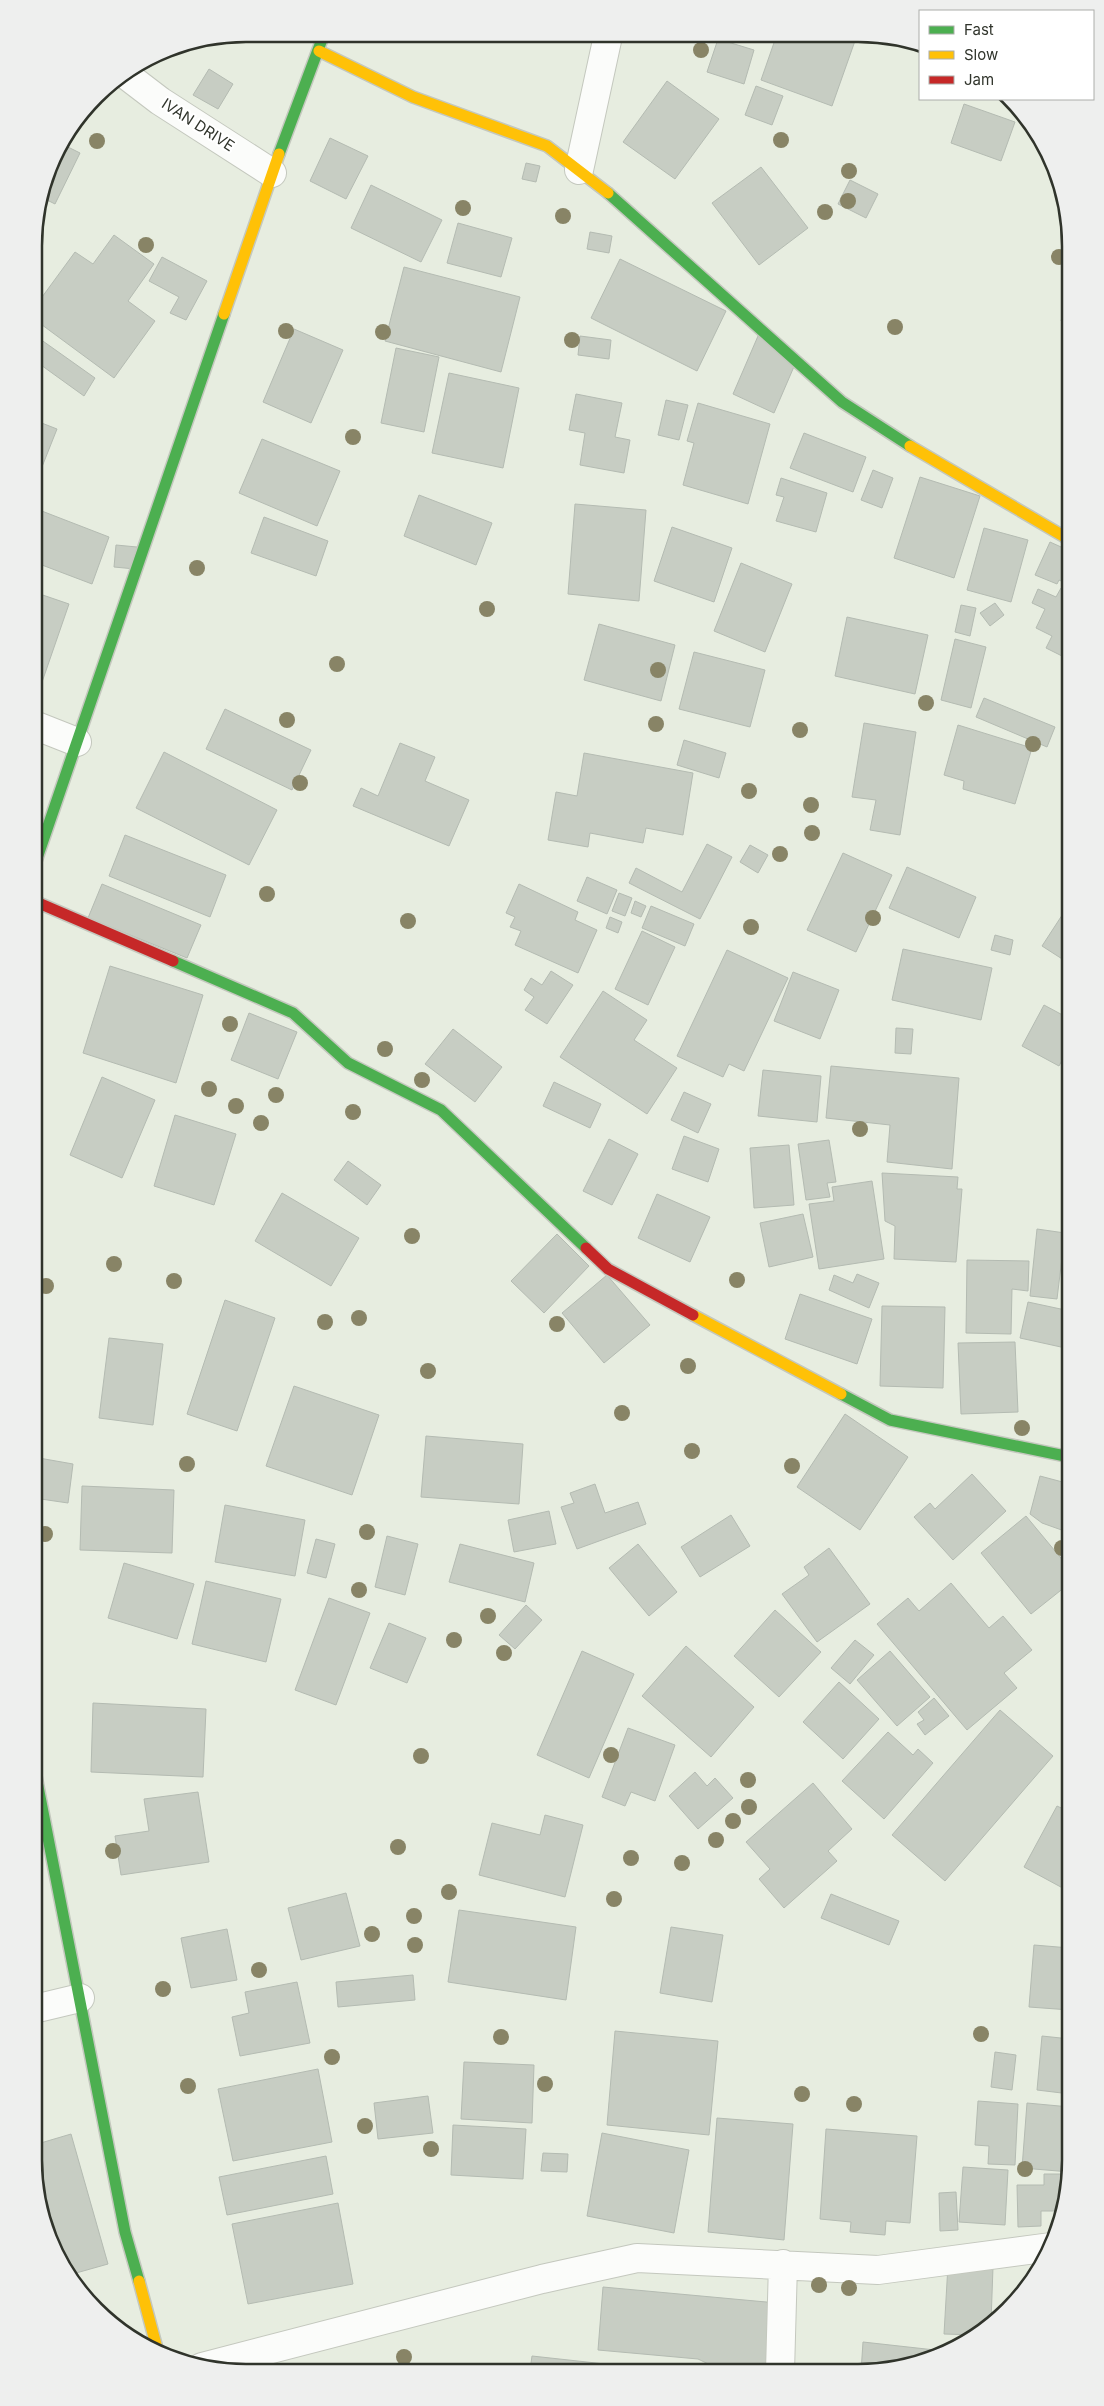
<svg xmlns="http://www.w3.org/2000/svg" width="1104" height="2406" font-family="Inter,sans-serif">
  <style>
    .building { fill: #c7cdc3; stroke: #b4bbb2 }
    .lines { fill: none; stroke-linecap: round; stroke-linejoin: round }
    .street-casing { stroke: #c4c8be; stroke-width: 30 }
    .fast-casing { stroke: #c4c8be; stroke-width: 14 }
    .slow-casing { stroke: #c4c8be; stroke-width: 14 }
    .jam-casing { stroke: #c4c8be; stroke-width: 14 }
    .street { stroke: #fbfcfa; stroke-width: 28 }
    .fast { stroke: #4caf50; stroke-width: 11 }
    .slow { stroke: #ffc107; stroke-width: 11 }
    .jam { stroke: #c62828; stroke-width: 11 }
    .tree { fill: #888466 }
    .labels { text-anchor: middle; stroke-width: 4.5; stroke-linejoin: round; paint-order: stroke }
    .street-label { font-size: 15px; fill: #30342b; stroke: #fff }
    .rim { fill: none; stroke: #30342b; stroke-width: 2.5 }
  </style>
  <rect width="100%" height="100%" fill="#e7ede0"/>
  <path class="building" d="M776,37L856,38L832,106L761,80Z
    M718,39L754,50L744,84L707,72Z
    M209,69L233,84L218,109L193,95Z
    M667,81L719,119L675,179L623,142Z
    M756,86L783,96L772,125L745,115Z
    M964,104L1015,122L1001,161L951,143Z
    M330,138L368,156L346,199L310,181Z
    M62,144L80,153L55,204L43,198L56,152Z
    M526,163L540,166L536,182L522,179Z
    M761,167L808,228L759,265L712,203Z
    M850,180L878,194L866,218L838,204Z
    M371,185L442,220L421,262L351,228Z
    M458,223L512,238L501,277L447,263Z
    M590,232L612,236L609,253L587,249Z
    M114,235L154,264L128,301L155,321L114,378L34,319V308L75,252L93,264Z
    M162,257L207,281L186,320L170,313L179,297L149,281Z
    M620,259L726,311L697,371L591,318Z
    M404,267L520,297L501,372L385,341Z
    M1070,288V324L1061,321Z
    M294,329L343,350L311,423L263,402Z
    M580,336L611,340L609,359L578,355Z
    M758,336L799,355L774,413L733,394Z
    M40,339L95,378L84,396L34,360V348Z
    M396,348L439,357L424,432L381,423Z
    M449,373L519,388L503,468L432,453Z
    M576,394L622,403L615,437L630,440L624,473L580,465L585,433L569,430Z
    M666,400L688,405L679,440L658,435Z
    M698,403L770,424L748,504L683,485L694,443L687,441Z
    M34,420L57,429L34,487Z
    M804,433L866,457L853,492L790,468Z
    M262,439L340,471L317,526L239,493Z
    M873,470L893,478L882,508L861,500Z
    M920,477L980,496L954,578L894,558Z
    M781,478L827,493L816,532L776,521L784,497L776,495Z
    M419,495L492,523L476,565L404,536Z
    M575,504L646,510L639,601L568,594Z
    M34,508L109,537L92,584L34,562Z
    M264,517L328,541L316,576L251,553Z
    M672,527L732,548L714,602L654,581Z
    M984,528L1028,540L1011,602L967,590Z
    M1050,542L1070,551V585L1059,580L1057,584L1035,575Z
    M116,545L137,547L135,569L114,567Z
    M741,563L792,584L765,652L714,631Z
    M1061,588L1070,592V660L1046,648L1052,636L1036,628L1045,609L1032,603L1038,589L1056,597Z
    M34,592L69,604L41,685L34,683Z
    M995,603L1004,615L990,626L980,613Z
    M961,605L976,608L970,636L955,632Z
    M847,617L928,635L915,694L835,676Z
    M599,624L675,645L661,701L584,680Z
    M955,639L986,647L971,708L941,700Z
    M694,652L765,670L750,727L679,709Z
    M984,698L1055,727L1047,747L976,717Z
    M225,709L311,750L292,790L206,749Z
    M864,723L916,732L900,835L870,830L876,800L852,797Z
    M958,725L1032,748L1015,804L963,789L964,781L944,775Z
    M684,740L726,753L719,778L677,765Z
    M400,743L435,757L425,781L469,800L449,846L353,806L361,788L378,796Z
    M164,752L277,810L249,865L136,808Z
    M584,753L693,773L683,835L646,828L643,843L590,833L588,847L548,840L556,792L577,796Z
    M125,835L226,875L210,917L109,876Z
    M707,844L732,857L700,919L629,883L636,868L682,892Z
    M750,845L768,855L758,873L740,862Z
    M843,853L892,875L856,952L807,930Z
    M907,867L976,897L959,938L889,908Z
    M587,877L617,890L607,914L577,901Z
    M102,884L201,925L187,958L88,918Z
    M519,884L578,912L575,920L597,930L578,973L515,945L521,931L510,927L515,917L506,913Z
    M619,893L632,898L625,916L612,911Z
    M635,901L646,906L641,917L631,913Z
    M1070,903V964L1042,946Z
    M651,906L694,924L685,946L642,928Z
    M610,917L622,922L618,933L606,928Z
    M642,931L675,947L648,1005L615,989Z
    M995,935L1013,940L1010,955L991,950Z
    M903,949L992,968L981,1020L892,1000Z
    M727,950L788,978L744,1071L729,1064L723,1077L677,1056Z
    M110,966L203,995L176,1083L83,1053Z
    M551,971L573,985L547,1024L525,1010L534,997L524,990L531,978L542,985Z
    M793,972L839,990L820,1039L774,1021Z
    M603,991L647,1020L634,1040L677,1068L647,1114L560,1057Z
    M1044,1005L1070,1019V1045L1059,1066L1022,1046Z
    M249,1013L297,1032L278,1079L231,1060Z
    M896,1028L913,1029L911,1054L895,1053Z
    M453,1029L502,1067L475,1102L425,1064Z
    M831,1066L959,1078L952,1169L887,1162L890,1125L826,1118Z
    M763,1070L821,1076L817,1122L758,1116Z
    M102,1077L155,1100L122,1178L70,1155Z
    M554,1082L601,1104L590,1128L543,1106Z
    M684,1092L711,1104L698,1133L671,1120Z
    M175,1115L236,1134L214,1205L154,1186Z
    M684,1136L719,1149L708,1182L672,1169Z
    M609,1139L638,1154L612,1205L583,1191Z
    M829,1140L836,1182L827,1183L830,1197L806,1200L798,1144Z
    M789,1145L794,1205L754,1208L750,1148Z
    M348,1161L381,1185L367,1205L334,1180Z
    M882,1173L958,1177L957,1189H962L956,1262L894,1259L895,1226L885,1221Z
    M872,1181L884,1259L819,1269L809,1204L834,1201L832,1187Z
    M282,1193L359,1238L331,1286L255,1241Z
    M657,1194L710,1217L690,1262L638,1238Z
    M803,1214L813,1257L769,1267L760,1223Z
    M1037,1229L1065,1233L1057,1299L1030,1296Z
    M1068,1233H1070V1269L1064,1268Z
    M557,1234L589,1266L544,1313L511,1281Z
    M967,1260L1029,1261L1028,1291L1012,1289L1011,1334L966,1333Z
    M857,1274L879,1283L869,1308L829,1290L834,1275L853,1283Z
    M607,1275L650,1325L604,1363L562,1313Z
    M800,1294L872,1319L857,1364L785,1339Z
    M225,1300L275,1318L237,1431L187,1414Z
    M1028,1302L1070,1311V1349L1020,1338Z
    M882,1306L945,1307L943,1388L880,1386Z
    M109,1338L163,1344L153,1425L99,1418Z
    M1015,1342L1018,1412L961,1414L958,1343Z
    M294,1386L379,1415L352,1495L266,1466Z
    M845,1414L908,1457L860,1530L797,1487Z
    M426,1436L523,1444L519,1504L421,1497Z
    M39,1458L73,1464L68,1503L34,1498Z
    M972,1474L1006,1511L953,1560L914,1517L930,1503L935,1509Z
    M1040,1476L1070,1484V1533L1042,1523L1030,1514Z
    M595,1484L605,1513L638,1502L646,1524L577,1549L561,1507L574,1503L570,1493Z
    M82,1486L174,1490L172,1553L80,1550Z
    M225,1505L305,1520L295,1576L215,1562Z
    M549,1511L556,1544L514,1552L508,1520Z
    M731,1515L750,1546L700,1577L681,1547Z
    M1026,1516L1070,1569V1583L1031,1614L981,1553Z
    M387,1536L418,1544L405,1595L375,1587Z
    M316,1539L335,1544L326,1578L307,1573Z
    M460,1544L534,1563L525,1602L449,1582Z
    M638,1544L677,1592L649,1616L609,1568Z
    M829,1548L870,1604L817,1642L782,1594L809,1575L804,1567Z
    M124,1563L194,1584L177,1639L108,1618Z
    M206,1581L281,1599L266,1662L192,1644Z
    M951,1583L989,1628L1003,1616L1032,1650L1004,1673L1017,1688L967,1730L877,1624L908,1598L919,1611Z
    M329,1598L370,1613L336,1705L295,1690Z
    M526,1605L542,1620L515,1649L499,1635Z
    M775,1610L821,1652L779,1697L734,1656Z
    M389,1623L426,1638L407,1683L370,1668Z
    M855,1640L874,1655L850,1684L831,1668Z
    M686,1646L754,1707L711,1757L642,1696Z
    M582,1651L634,1674L589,1778L537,1755Z
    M890,1651L930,1697L897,1726L857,1680Z
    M839,1682L879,1719L843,1759L803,1722Z
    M934,1698L949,1716L925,1735L917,1724L924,1720L918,1712Z
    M93,1703L206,1709L203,1777L91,1772Z
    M1000,1710L1053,1756L945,1881L892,1835Z
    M628,1728L675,1745L655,1801L631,1792L625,1806L602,1797Z
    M888,1732L913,1755L918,1749L933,1763L884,1819L842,1781Z
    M695,1772L707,1786L715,1778L733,1798L698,1829L669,1796Z
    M813,1783L852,1829L828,1851L837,1861L784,1908L759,1879L770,1869L746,1842Z
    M198,1792L209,1862L121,1875L115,1836L149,1831L144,1799Z
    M1057,1806L1070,1812V1892L1024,1867Z
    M545,1815L583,1825L565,1897L479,1875L492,1823L540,1835Z
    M346,1893L360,1946L301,1960L288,1908Z
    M831,1894L899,1921L889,1945L821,1918Z
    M459,1910L576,1927L566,2000L448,1982Z
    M671,1927L723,1935L712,2002L660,1993Z
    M227,1929L237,1980L191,1988L181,1938Z
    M1034,1945L1070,1948V2010L1029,2007Z
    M413,1975L415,2000L338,2007L336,1982Z
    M297,1982L310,2043L240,2056L232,2017L249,2013L245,1992Z
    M615,2031L718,2041L709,2135L607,2125Z
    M1042,2036L1070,2039V2094L1037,2090Z
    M995,2052L1016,2055L1012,2090L991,2087Z
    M464,2062L534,2065L532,2123L461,2119Z
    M318,2069L332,2142L233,2161L218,2089Z
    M428,2096L433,2133L378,2139L374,2103Z
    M978,2101L1018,2104L1015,2165L988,2164L989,2146L975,2145Z
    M1027,2103L1070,2107V2172L1022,2168Z
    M717,2118L793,2124L784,2240L708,2232Z
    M453,2125L526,2129L523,2179L451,2175Z
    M826,2129L917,2136L910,2223L886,2221L885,2235L850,2232L851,2222L820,2219Z
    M602,2133L689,2150L674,2233L587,2216Z
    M71,2134L108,2264L69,2275L62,2266L41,2215L34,2145Z
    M543,2153L568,2154L567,2172L541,2171Z
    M326,2156L333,2194L227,2215L219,2177Z
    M963,2167L1008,2170L1005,2225L959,2222Z
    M1044,2174H1063V2201L1061,2211H1041V2226L1018,2227L1017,2185H1044Z
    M956,2192L958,2230L940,2231L939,2193Z
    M338,2203L353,2284L248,2304L232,2224Z
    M948,2265L993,2267L991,2323L977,2335L944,2334Z
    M603,2287L777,2303L771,2372L723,2371L698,2359L598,2350Z
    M863,2342L944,2351L913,2365L861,2372Z
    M532,2356L605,2364L604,2371L530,2370Z
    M816,2368L857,2370V2372H816Z"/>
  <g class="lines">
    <defs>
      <path id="street" d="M126,75L160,101L272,173
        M579,170L608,36
        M34,725L77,742
        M34,2009L80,1998
        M202,2367L542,2279L637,2258L878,2270L1051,2247
        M780,2372L783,2264"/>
      <path id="fast" d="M279,154L324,34
        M608,193L842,402L910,446
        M34,867L224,314
        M173,961L293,1013L348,1063L441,1110L586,1248
        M841,1394L890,1420L1070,1457
        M34,1766L125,2232L139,2281"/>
      <path id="slow" d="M319,51L413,97L547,146L608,193
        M224,314L279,154
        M910,446L1070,540
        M693,1315L841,1394
        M139,2281L158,2352"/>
      <path id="jam" d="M34,901L173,961
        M586,1248L608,1269L693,1315"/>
    </defs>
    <use href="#street" class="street-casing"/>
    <use href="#fast" class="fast-casing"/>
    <use href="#slow" class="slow-casing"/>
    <use href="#jam" class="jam-casing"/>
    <use href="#street" class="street"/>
    <use href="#fast" class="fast"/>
    <use href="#slow" class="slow"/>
    <use href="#jam" class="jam"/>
  </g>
  <g class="tree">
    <circle cx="701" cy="50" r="8"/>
    <circle cx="781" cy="140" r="8"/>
    <circle cx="97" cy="141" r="8"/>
    <circle cx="849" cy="171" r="8"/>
    <circle cx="848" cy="201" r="8"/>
    <circle cx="463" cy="208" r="8"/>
    <circle cx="825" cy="212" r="8"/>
    <circle cx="563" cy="216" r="8"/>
    <circle cx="146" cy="245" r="8"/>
    <circle cx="1059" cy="257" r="8"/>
    <circle cx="895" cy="327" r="8"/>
    <circle cx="286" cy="331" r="8"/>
    <circle cx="383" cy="332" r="8"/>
    <circle cx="572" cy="340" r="8"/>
    <circle cx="353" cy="437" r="8"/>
    <circle cx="197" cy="568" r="8"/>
    <circle cx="487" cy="609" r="8"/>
    <circle cx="337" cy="664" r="8"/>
    <circle cx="658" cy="670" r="8"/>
    <circle cx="926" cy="703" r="8"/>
    <circle cx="287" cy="720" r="8"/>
    <circle cx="656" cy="724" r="8"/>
    <circle cx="800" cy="730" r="8"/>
    <circle cx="1033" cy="744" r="8"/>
    <circle cx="300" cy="783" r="8"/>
    <circle cx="749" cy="791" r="8"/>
    <circle cx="811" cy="805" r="8"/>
    <circle cx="812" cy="833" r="8"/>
    <circle cx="780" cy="854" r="8"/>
    <circle cx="267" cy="894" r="8"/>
    <circle cx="873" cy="918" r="8"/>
    <circle cx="408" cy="921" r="8"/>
    <circle cx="751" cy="927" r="8"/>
    <circle cx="230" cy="1024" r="8"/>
    <circle cx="385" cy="1049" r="8"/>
    <circle cx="422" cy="1080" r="8"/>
    <circle cx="209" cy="1089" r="8"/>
    <circle cx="276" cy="1095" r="8"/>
    <circle cx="236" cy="1106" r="8"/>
    <circle cx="353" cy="1112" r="8"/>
    <circle cx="261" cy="1123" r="8"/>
    <circle cx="860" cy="1129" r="8"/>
    <circle cx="412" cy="1236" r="8"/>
    <circle cx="114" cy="1264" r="8"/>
    <circle cx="737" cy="1280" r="8"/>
    <circle cx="174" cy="1281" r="8"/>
    <circle cx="46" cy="1286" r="8"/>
    <circle cx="359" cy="1318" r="8"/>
    <circle cx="325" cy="1322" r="8"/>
    <circle cx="557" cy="1324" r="8"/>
    <circle cx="688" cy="1366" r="8"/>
    <circle cx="428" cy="1371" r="8"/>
    <circle cx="622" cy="1413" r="8"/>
    <circle cx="1022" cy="1428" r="8"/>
    <circle cx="692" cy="1451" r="8"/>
    <circle cx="187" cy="1464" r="8"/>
    <circle cx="792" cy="1466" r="8"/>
    <circle cx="367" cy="1532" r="8"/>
    <circle cx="45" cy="1534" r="8"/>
    <circle cx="1062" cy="1548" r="8"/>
    <circle cx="359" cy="1590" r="8"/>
    <circle cx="488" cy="1616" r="8"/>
    <circle cx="454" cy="1640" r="8"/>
    <circle cx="504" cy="1653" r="8"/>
    <circle cx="611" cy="1755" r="8"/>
    <circle cx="421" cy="1756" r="8"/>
    <circle cx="748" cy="1780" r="8"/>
    <circle cx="749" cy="1807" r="8"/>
    <circle cx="733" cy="1821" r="8"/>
    <circle cx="716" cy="1840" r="8"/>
    <circle cx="398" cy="1847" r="8"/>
    <circle cx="113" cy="1851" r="8"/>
    <circle cx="631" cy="1858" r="8"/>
    <circle cx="682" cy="1863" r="8"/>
    <circle cx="449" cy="1892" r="8"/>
    <circle cx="614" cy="1899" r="8"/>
    <circle cx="414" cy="1916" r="8"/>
    <circle cx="372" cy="1934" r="8"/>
    <circle cx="415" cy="1945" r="8"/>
    <circle cx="259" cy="1970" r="8"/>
    <circle cx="163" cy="1989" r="8"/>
    <circle cx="981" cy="2034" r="8"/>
    <circle cx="501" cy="2037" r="8"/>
    <circle cx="332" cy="2057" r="8"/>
    <circle cx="545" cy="2084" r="8"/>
    <circle cx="188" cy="2086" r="8"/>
    <circle cx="802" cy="2094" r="8"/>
    <circle cx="854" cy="2104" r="8"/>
    <circle cx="365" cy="2126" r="8"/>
    <circle cx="431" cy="2149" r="8"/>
    <circle cx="1025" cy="2169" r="8"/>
    <circle cx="819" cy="2285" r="8"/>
    <circle cx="849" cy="2288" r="8"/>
    <circle cx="404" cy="2357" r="8"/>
  </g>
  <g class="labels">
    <g class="street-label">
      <text transform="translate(198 125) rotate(33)" y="5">IVAN DRIVE</text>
    </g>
  </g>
  <path d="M0 0H1104V2406H0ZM246 42H858A204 204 0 0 1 1062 246V2160A204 204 0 0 1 858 2364H246A204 204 0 0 1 42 2160V246A204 204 0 0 1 246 42Z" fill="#eeefee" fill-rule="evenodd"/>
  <path class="rim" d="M246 42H858A204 204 0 0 1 1062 246V2160A204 204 0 0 1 858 2364H246A204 204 0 0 1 42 2160V246A204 204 0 0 1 246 42Z"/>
  <rect x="919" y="10" width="175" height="90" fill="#ffffff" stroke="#acaeaa"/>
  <rect x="929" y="26" width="25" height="8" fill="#4caf50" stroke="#acaeaa"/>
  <text x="964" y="35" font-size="15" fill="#30342b">Fast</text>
  <rect x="929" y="51" width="25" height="8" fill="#ffc107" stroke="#acaeaa"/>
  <text x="964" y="60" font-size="15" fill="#30342b">Slow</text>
  <rect x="929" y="76" width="25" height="8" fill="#c62828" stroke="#acaeaa"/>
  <text x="964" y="85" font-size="15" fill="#30342b">Jam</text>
</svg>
